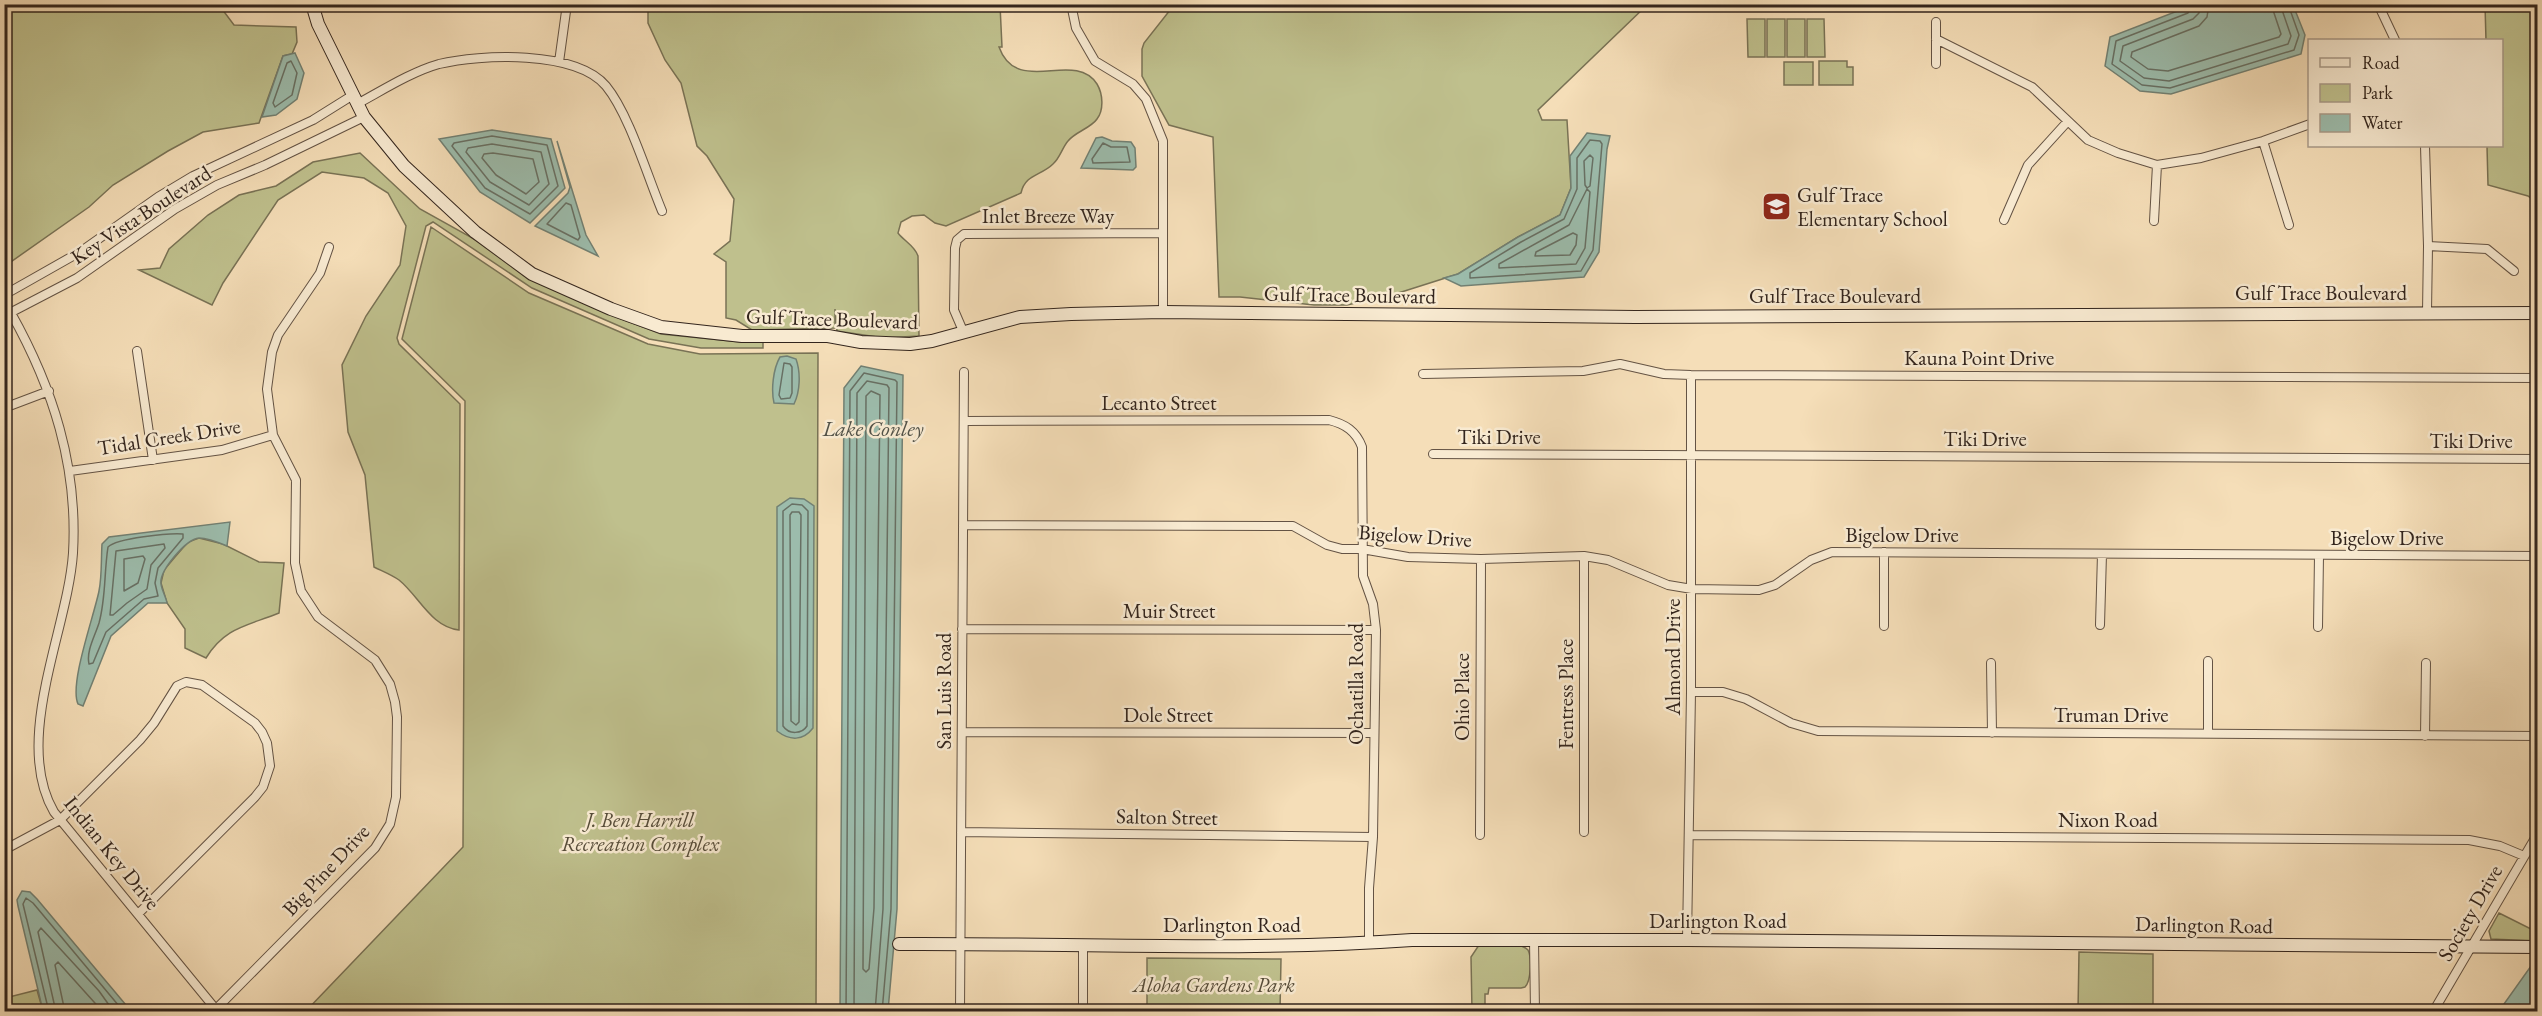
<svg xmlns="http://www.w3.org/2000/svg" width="2542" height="1016" font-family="'EB Garamond',serif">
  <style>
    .green { fill: #bfc08d; stroke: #797255; stroke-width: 1.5 }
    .water { fill: #9cbcac; stroke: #728073; stroke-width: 1.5 }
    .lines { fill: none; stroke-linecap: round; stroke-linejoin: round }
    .shore { stroke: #687064; stroke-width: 1.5 }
    .street-casing { stroke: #645344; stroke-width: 10 }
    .secondary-casing { stroke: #33251d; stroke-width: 14 }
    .street { stroke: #f8ead1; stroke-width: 8 }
    .secondary { stroke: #f8ead1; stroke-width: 12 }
    .labels { text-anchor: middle; stroke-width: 5; stroke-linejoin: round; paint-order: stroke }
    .poi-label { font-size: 21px; fill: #33251d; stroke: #f8ead1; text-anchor: start }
    .street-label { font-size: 21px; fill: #33251d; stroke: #f8ead1 }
    .park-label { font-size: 21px; font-style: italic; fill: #564c39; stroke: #f8ead1 }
    .water-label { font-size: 22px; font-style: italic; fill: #525248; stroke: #f8ead1 }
  </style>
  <rect width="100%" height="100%" fill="#f5deb8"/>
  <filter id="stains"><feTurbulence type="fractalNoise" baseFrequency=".00333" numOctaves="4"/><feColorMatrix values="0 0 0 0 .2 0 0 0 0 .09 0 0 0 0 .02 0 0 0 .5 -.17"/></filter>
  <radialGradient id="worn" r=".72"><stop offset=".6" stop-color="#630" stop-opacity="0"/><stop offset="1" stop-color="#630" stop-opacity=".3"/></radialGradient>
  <path class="green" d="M4,5H219L234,25L296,27L297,42L292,54L283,56L259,123L203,132L168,151L113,185L89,207L5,266Z
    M648,5H1000L1002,47H999C1017,97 1074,49 1097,84C1103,94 1104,110 1097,119C1091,128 1075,132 1068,141C1062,148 1060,158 1053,164C1041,176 1025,174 1021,193L946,226L935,223L924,215L912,216L901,222L898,233C904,241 915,246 918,256L919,336L884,338L837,331L835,309V328L752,330L736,320L726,318V262L714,254L730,241L734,199L707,156L697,146L681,83L665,60L648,23Z
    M1174,5H1647L1538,110L1542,120H1567L1571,188L1560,215L1518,237L1458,274L1392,295L1347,305H1314L1240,297H1219L1213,137L1169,125L1142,76V49L1144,43Z
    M2485,5H2537V203L2528,196L2488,185L2487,146H2502V40H2486Z
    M1747,19H1765V57H1748Z
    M1767,19H1785V57H1767Z
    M1787,19H1805V57H1787Z
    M1807,19H1824L1825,57H1807Z
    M1819,61H1847V67H1853V85H1819Z
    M1784,62H1813V85H1784Z
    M360,153L420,209L609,314L661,334L741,342L763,341V348H701L649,339L532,288L433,222L426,226L397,338L399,344L460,404L459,630C431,627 419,596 399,580C392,575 382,571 374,567L365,475L348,432L342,365L366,316L400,265L406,226L388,193L364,178L322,172L278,200L223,283L212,305L139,270L160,268L169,249L208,215L239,195L276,186L313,162Z
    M431,227L529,293L648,344L700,354L818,353L816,1011L305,1012L463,847L465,401L402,339Z
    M199,538L223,544L259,562L284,563L279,613C247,626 225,627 206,658L185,648V629L167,603L161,583L164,570L175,557L188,542Z
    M2499,913L2537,932V941L2491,939L2489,931Z
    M1479,945H1519C1522,946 1525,947 1528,950C1532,958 1531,981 1525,987L1521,988H1489L1488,994H1485V1011H1472L1471,957Z
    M2079,952L2153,954V1011H2078Z
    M1147,958L1281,959L1280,1011H1147Z
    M37,990L43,1011L5,1012V998Z"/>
  <path class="water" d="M2193,5H2293L2305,35L2301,54L2171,94L2140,91L2105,66L2110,37Z
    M295,53L304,73L297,99L276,115L262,117L283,56Z
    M492,130L551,139L565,188L530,223L480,192L439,139Z
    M1587,133L1610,136L1607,149L1599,252L1584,277L1461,286L1444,278L1458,274L1518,237L1560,215L1571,188L1570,156Z
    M1102,137L1112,141L1131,142L1135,148L1136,167L1133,170L1081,168L1096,138Z
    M557,141L586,235L598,256L535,226L568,193L570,187Z
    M787,356L796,359C801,373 800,392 794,404L774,403C771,390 773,369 780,357Z
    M861,366L903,375L897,909L888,1011L840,1012L844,388Z
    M790,498L804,499L814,506L813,728C803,741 790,741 777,731V507Z
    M230,522L227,546C220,543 208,538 199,538C186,539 159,571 161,584C162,591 166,597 167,603H148L111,636L83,706L78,704C69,684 94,616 99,591C102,576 101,560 102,544L109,537Z
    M22,891L30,892L37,899L131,1011H43L18,906L17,900Z
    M2536,959L2537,1011H2499Z"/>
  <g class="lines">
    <path class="shore" d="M2193,4L2188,13L2116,41L2112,64L2142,85L2170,88L2294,50L2299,35L2288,4
      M2200,4L2199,13L2193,19L2123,46L2120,61L2144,78L2169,81L2288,44L2291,36L2280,4
      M2209,4L2207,17L2199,26L2132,52L2131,57L2148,69L2168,71L2279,37L2281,34L2271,4
      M291,61L297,73L292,95L275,107L273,103L287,63Z
      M492,136L547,145L558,186L530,214L485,188L452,146L454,143Z
      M1590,140L1600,141L1602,144L1593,250L1581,271L1470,278V273L1521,242L1564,219L1577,189V158Z
      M1103,143L1111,147H1127L1130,162L1093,163L1092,159Z
      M492,144L541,152L549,184L529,205L490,182L466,152L468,148Z
      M493,153L533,159L539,182L526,194L496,175L482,158L484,154Z
      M1590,155L1593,158L1590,186L1587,188L1585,185L1584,161Z
      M1587,189L1590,192L1585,248L1576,264L1499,268V264L1569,225Z
      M566,203L571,205L580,237L578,240L547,224Z
      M1573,233L1577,235L1576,245L1570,255L1535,256L1536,252Z
      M784,363L790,364L792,367V393L790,398L781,399L779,395Z
      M871,391L880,395L874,908L869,969L866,972L863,969L866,396Z
      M792,504L802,505L808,511L807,726C802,734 789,735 783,726V511Z
      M792,512H799L801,515L799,722L796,725L791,721L790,515Z
      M183,534V538L158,568L155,583L158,596L144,599L106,632L93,663L89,664C86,651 95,636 99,623C106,598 104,572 108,547C117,538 169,533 183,534Z
      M164,544L165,548L151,565L147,589L127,603L113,615H110L116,551Z
      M143,556L145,559L138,583L124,591V559Z
      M49,1012L23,904L26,898L33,903L124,1012
      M56,1012L38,932L41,928L99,991L114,1012
      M65,1012L55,965L58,962L103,1012
      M846,1012L850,391L864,373L895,380L897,382L891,909L882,1012
      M854,1012L857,393L867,381L887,385L889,388L883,909L875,1012"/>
    <defs>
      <path id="street" d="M1071,4L1076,28L1095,61L1133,84L1146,99L1163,141V312
        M2378,4L2395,40
        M1936,22V64
        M1936,39L2032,87L2088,140L2118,153L2157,165L2201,158L2263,141L2310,124
        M559,62L567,4
        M357,104C383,90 411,72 439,64C480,54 576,50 606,86C629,114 647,175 662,211
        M2263,141L2289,225
        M2425,146L2428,246L2427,312
        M2004,220L2028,165L2068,121
        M2154,221L2157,165
        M2428,246L2487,249L2514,271
        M4,295L80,252L158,197L193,176L313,120L353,95
        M11,313C53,388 78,466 73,553C68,629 12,740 54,812L218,1012
        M4,316L77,278L175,209L217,185L265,165L364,117
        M963,331L954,310L955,248L957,240L964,234L1162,233
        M137,351L153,460
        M1423,374L1583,371L1620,364L1664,374L1691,375L2538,378
        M4,408L49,391
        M964,421L1329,420C1345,424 1356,431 1362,447L1363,576L1373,604L1376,630L1373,837L1369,888V944
        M1433,454L2538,459
        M70,471L222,450L273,435
        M963,525L1293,526L1327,545L1342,549H1362L1408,557L1481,559L1584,556L1608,560L1668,585L1692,589L1759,590L1775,585L1811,560L1832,552L2538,556
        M1884,552V626
        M2536,556V635
        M2100,625L2102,554
        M2318,627L2319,555
        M962,629L1376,630
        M2208,661V733
        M1991,663L1992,733
        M1691,692H1723L1746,699L1791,723L1818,731L2538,736
        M962,732L1374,733
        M2425,736L2426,663
        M961,832L1373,837
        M1584,832V556
        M1480,835L1481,559
        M1690,835L2469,840L2500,846L2524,856
        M4,850L60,820L140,740L154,723L177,686L186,682L202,685L255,723L262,732L267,743L270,766L263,787L255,797L138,914
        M1534,940L1535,1012
        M1687,940L1691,692V375
        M1083,945V1012
        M216,1009L375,848L390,824L396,797L397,717L395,702L390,684L375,660L318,617L301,591L295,563L296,480L273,435L267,389L272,352L278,335L320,273L329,247
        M960,1012L964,372
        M2433,1012L2538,833"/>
      <path id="secondary" d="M312,4L318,24L364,117L404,166L475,232L532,274L611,309L661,327L742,336H828L861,342L910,344L932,341L1020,317L1071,314L1163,312L1635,317L2538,313
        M899,944C1070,943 1241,952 1412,940H1687L2538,947"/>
    </defs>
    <use href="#street" class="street-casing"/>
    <use href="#secondary" class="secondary-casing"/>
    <use href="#street" class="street"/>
    <use href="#secondary" class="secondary"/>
  </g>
  <defs>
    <symbol id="school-square" viewBox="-11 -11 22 22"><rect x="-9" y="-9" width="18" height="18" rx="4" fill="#8f2418" stroke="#f8ead1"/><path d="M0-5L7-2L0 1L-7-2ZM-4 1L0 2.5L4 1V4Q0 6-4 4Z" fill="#fff"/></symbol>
  </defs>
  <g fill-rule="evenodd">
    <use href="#school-square" x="1760" y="190" width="33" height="33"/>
  </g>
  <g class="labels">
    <g class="poi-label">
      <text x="1797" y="202">Gulf Trace<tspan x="1797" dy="24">Elementary School</tspan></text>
    </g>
    <g class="street-label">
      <text transform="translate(141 215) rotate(-33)" y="7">Key Vista Boulevard</text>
      <text x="1048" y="223">Inlet Breeze Way</text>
      <text x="2321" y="300">Gulf Trace Boulevard</text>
      <text transform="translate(1350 295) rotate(1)" y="7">Gulf Trace Boulevard</text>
      <text x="1835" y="303">Gulf Trace Boulevard</text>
      <text transform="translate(832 319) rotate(2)" y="7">Gulf Trace Boulevard</text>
      <text x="1979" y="365">Kauna Point Drive</text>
      <text x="1159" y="410">Lecanto Street</text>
      <text transform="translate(169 437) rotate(-9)" y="7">Tidal Creek Drive</text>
      <text x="1499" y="444">Tiki Drive</text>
      <text x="1985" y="446">Tiki Drive</text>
      <text x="2471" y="448">Tiki Drive</text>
      <text x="1902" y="542">Bigelow Drive</text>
      <text transform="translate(1415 536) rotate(4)" y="7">Bigelow Drive</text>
      <text x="2387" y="545">Bigelow Drive</text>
      <text x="1169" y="618">Muir Street</text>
      <text transform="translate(1673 657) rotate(-90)" y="7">Almond Drive</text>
      <text transform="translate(1356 684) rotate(-90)" y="7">Ochatilla Road</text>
      <text transform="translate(944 691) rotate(-90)" y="7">San Luis Road</text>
      <text transform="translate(1566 694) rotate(-90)" y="7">Fentress Place</text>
      <text transform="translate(1462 697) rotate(-90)" y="7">Ohio Place</text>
      <text x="1168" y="722">Dole Street</text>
      <text x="2111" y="722">Truman Drive</text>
      <text transform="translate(1167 817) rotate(1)" y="7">Salton Street</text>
      <text x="2108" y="827">Nixon Road</text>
      <text transform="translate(112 853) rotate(51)" y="7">Indian Key Drive</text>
      <text transform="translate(326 870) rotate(-47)" y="7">Big Pine Drive</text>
      <text transform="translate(2470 913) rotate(-60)" y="7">Society Drive</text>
      <text x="1718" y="928">Darlington Road</text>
      <text x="1232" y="932">Darlington Road</text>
      <text transform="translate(2204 925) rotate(1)" y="7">Darlington Road</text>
    </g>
    <g class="park-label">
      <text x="640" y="827">J. Ben Harrill<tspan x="640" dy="24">Recreation Complex</tspan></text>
      <text x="1214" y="992">Aloha Gardens Park</text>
    </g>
    <g class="water-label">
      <text x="873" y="436">Lake Conley</text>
    </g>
  </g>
  <rect width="2542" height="1016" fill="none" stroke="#f5deb8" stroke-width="24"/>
  <rect x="6" y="6" width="2530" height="1004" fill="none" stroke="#33251d" stroke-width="3"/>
  <rect x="12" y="12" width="2518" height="992" fill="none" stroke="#33251d" stroke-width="1.5"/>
  <rect x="2308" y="39" width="195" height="108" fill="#f8ead1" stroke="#a99b89" stroke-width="1.5"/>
  <rect x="2320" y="58" width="30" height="9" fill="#f8ead1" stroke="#a99b89" stroke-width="1.5"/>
  <text x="2362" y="69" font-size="18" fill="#33251d">Road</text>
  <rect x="2320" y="84" width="30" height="18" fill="#bfc08d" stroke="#a99b89" stroke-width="1.5"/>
  <text x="2362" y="99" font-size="18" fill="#33251d">Park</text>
  <rect x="2320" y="114" width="30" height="18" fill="#9cbcac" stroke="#a99b89" stroke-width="1.5"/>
  <text x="2362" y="129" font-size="18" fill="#33251d">Water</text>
  <rect width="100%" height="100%" filter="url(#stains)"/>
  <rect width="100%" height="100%" fill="url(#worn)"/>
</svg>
